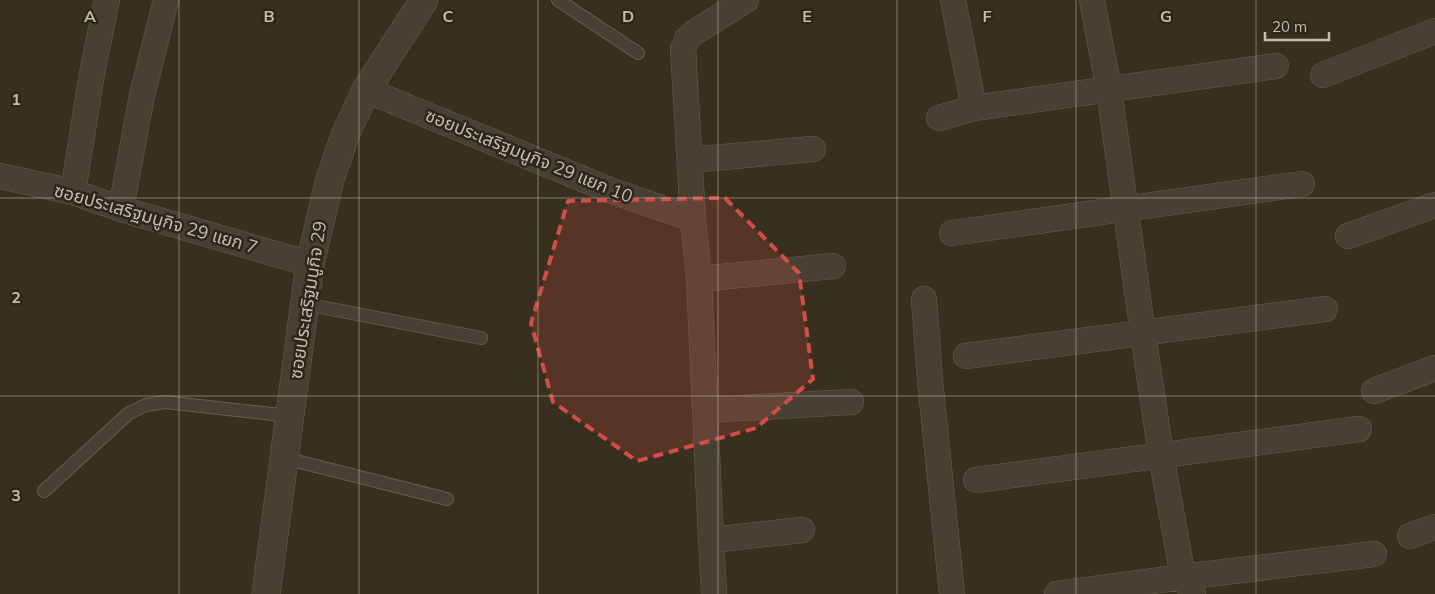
<svg xmlns="http://www.w3.org/2000/svg" width="1435" height="594" font-family="Mulish,'Noto Sans Thai',sans-serif">
  <style>
    .lines { fill: none; stroke-linecap: round; stroke-linejoin: round }
    .service-casing { stroke: #665f50; stroke-width: 14 }
    .minor-casing { stroke: #665f50; stroke-width: 26 }
    .tertiary-casing { stroke: #665f50; stroke-width: 29 }
    .service { stroke: #484133; stroke-width: 12 }
    .minor { stroke: #484133; stroke-width: 25 }
    .tertiary { stroke: #484133; stroke-width: 28 }
    .marked { fill: #d24e49; fill-opacity: 0.2; stroke: #d24e49; stroke-width: 4; stroke-dasharray: 10 6; stroke-linejoin: round }
    .grid { fill: none; stroke: #c5bead; stroke-width: 1; stroke-opacity: 0.55 }
    .labels { text-anchor: middle; stroke-width: 5; stroke-linejoin: round; paint-order: stroke }
    .street-label { font-size: 18px; fill: #c5bead; stroke: #2d2619 }
    .grid-label { font-size: 16px; text-anchor: middle; font-weight: bold; fill: #c5bead; stroke: #2d2619; stroke-width: 5; stroke-linejoin: round; paint-order: stroke }
  </style>
  <rect width="100%" height="100%" fill="#382f1f"/>
  <g class="lines">
    <defs>
      <path id="service" d="M558,0L638,53
        M305,304L481,338
        M284,458L447,499
        M44,491L129,413L146,405L165,402L290,416"/>
      <path id="minor" d="M953,0L974,108
        M1092,0L1109,90L1143,334L1161,455L1183,577L1193,594
        M1323,75L1435,31
        M366,90L612,191L693,219
        M939,118L974,108L1276,66
        M690,160L813,149
        M0,176L73,192L121,209L310,264
        M73,192L92,73L107,0
        M121,209L142,95L166,0
        M952,233L1302,184
        M1348,236L1435,205
        M699,279L833,266
        M924,299L930,380L952,594
        M966,356L1325,309
        M1374,391L1435,368
        M705,410L851,402
        M976,480L1359,429
        M1410,536L1435,527
        M711,540L802,530
        M714,594L711,540L699,279L693,219L683,49L687,39L695,32L746,0
        M1057,594L1183,577L1374,554"/>
      <path id="tertiary" d="M266,594L310,264L330,179L346,133L366,90L424,0"/>
    </defs>
    <use href="#service" class="service-casing"/>
    <use href="#minor" class="minor-casing"/>
    <use href="#tertiary" class="tertiary-casing"/>
    <use href="#service" class="service"/>
    <use href="#minor" class="minor"/>
    <use href="#tertiary" class="tertiary"/>
  </g>
  <path class="marked" d="M725,198L799,273L813,379L756,428L637,461L553,402L531,323L568,201Z"/>
  <path class="grid" d="M179,0V594M359,0V594M538,0V594M718,0V594M897,0V594M1076,0V594M1256,0V594M0,198H1435M0,396H1435"/>
  <g class="labels">
    <g class="street-label">
      <text transform="translate(529 156) rotate(22)" y="6">ซอยประเสริฐมนูกิจ 29 แยก 10</text>
      <text transform="translate(156 219) rotate(16)" y="6">ซอยประเสริฐมนูกิจ 29 แยก 7</text>
      <text transform="translate(308 300) rotate(-81)" y="6">ซอยประเสริฐมนูกิจ 29</text>
    </g>
  </g>
  <g class="grid-label">
    <text x="90" y="22">A</text>
    <text x="269" y="22">B</text>
    <text x="448" y="22">C</text>
    <text x="628" y="22">D</text>
    <text x="807" y="22">E</text>
    <text x="987" y="22">F</text>
    <text x="1166" y="22">G</text>
    <text x="16" y="105">1</text>
    <text x="16" y="303">2</text>
    <text x="16" y="501">3</text>
  </g>
  <path d="M1265 32v8h64v-8" fill="none" stroke="#c5bead" stroke-width="2.5"/>
  <text x="1272" y="32" font-size="15" fill="#c5bead" stroke="#2d2619" stroke-width="4" paint-order="stroke">20 m</text>
</svg>
